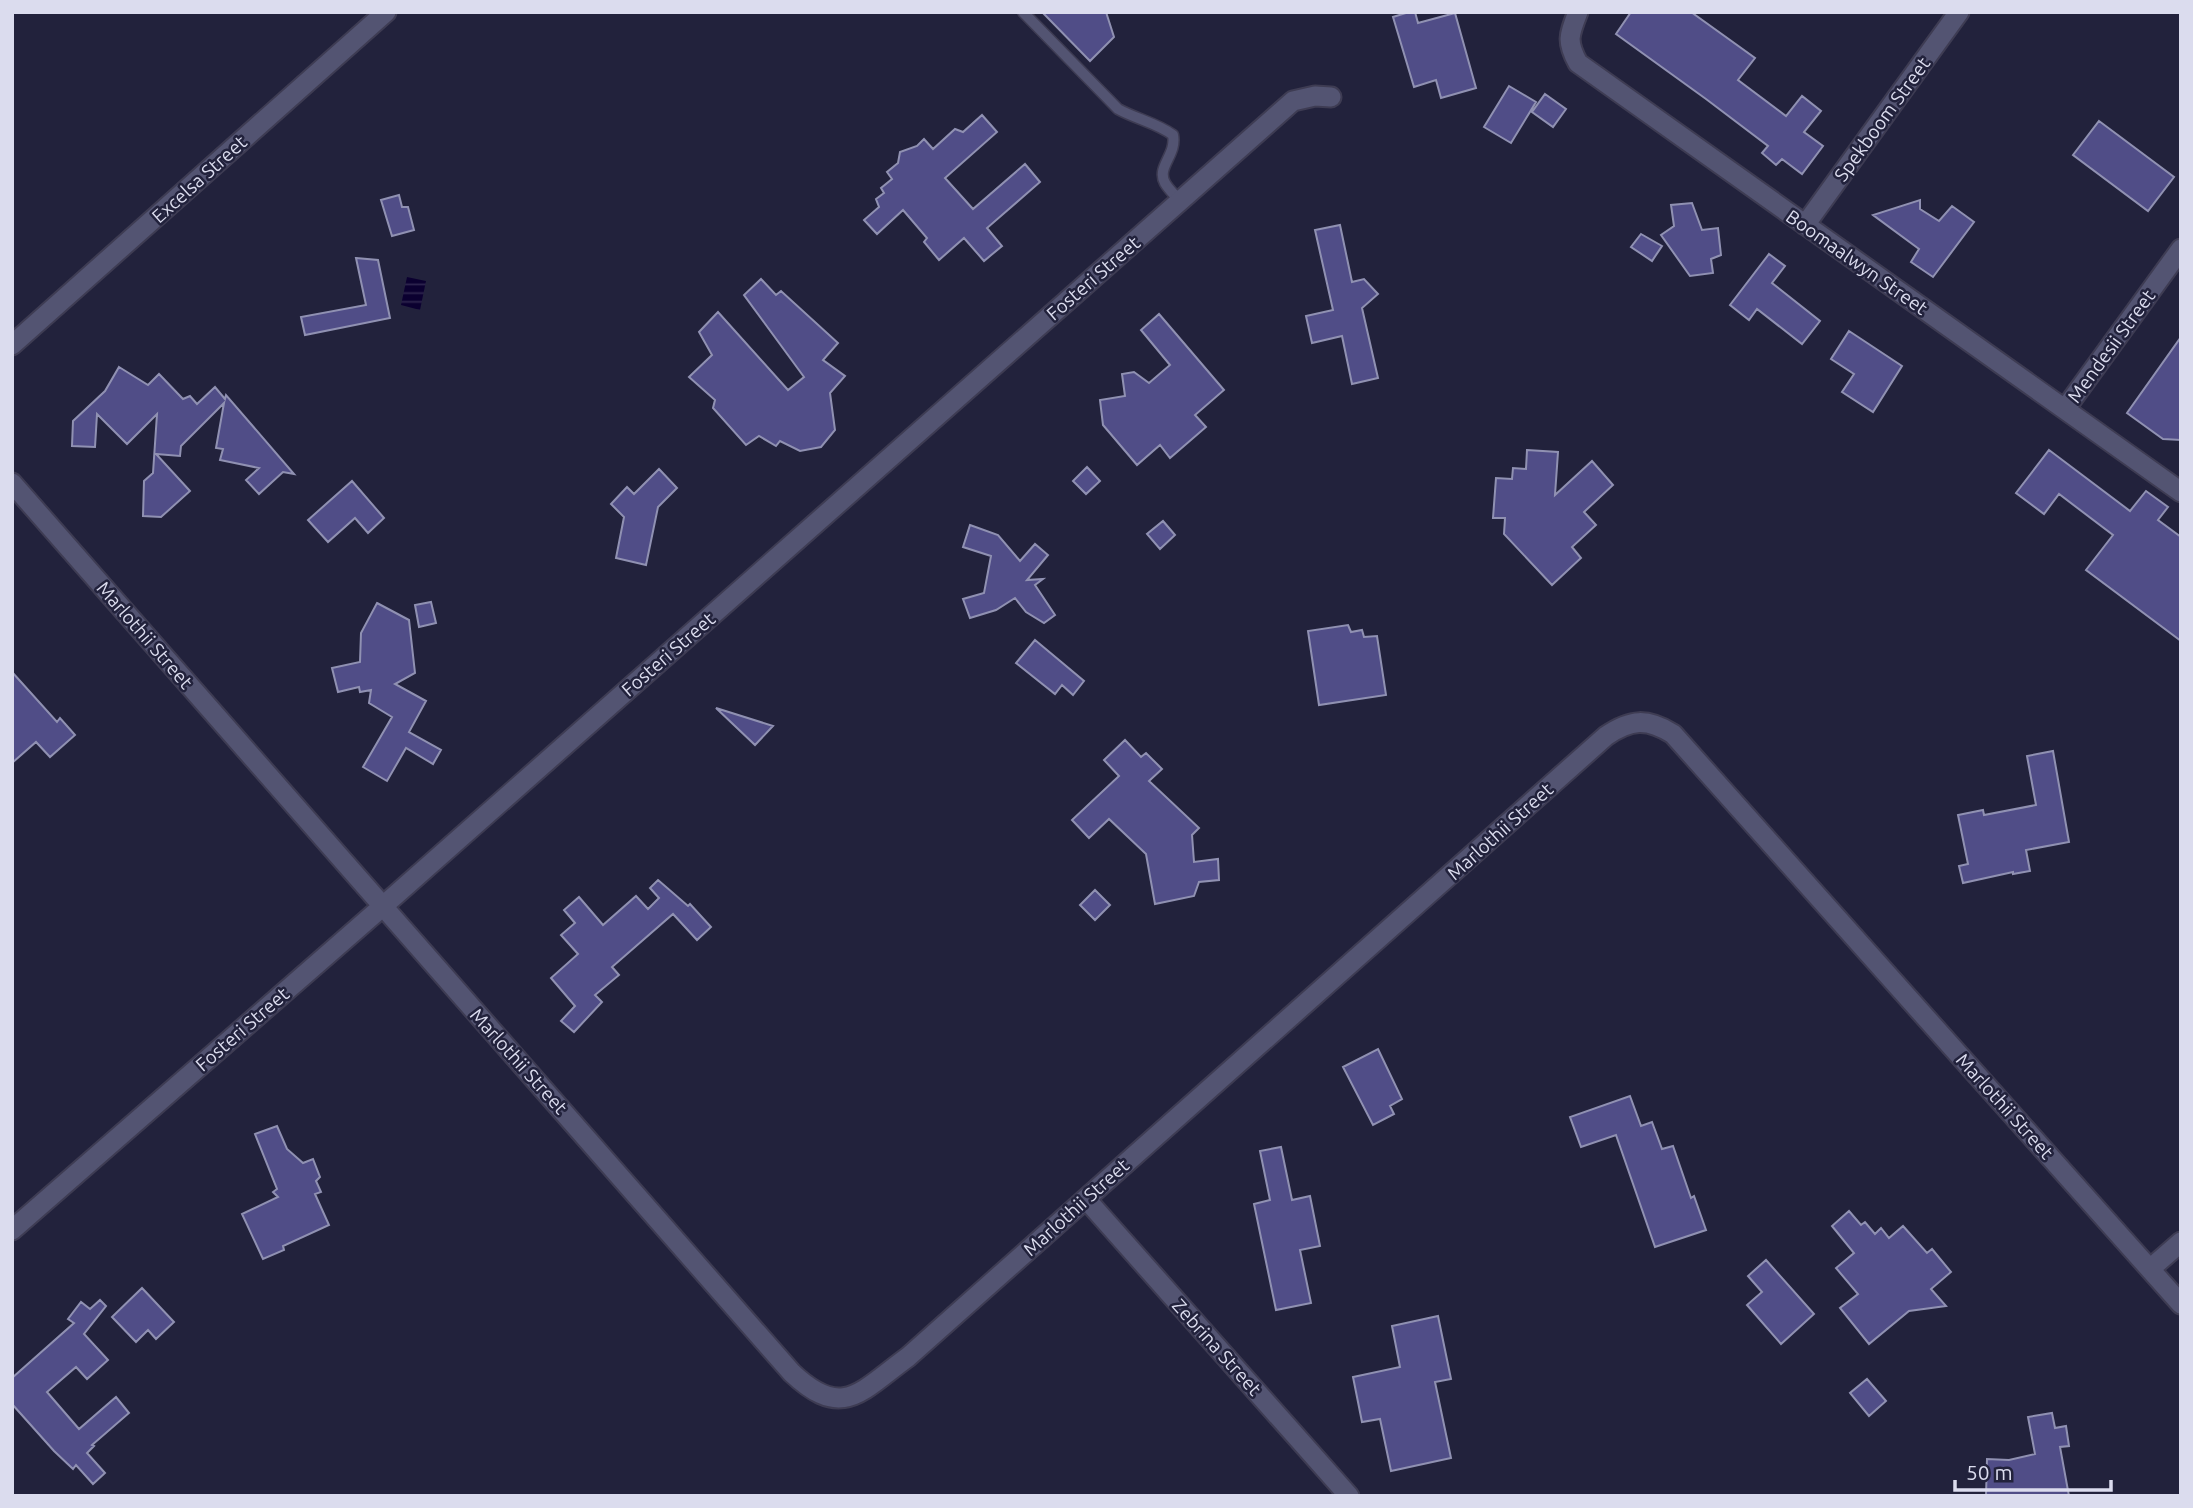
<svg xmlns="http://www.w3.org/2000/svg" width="2193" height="1508" font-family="Ubuntu,sans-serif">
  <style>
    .water { fill: url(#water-rules) }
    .building { fill: #504d87; stroke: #9091b2; stroke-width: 2 }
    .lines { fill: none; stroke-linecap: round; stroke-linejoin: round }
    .lane-casing { stroke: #3e3c53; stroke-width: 13 }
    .street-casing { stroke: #3e3c53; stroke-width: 23 }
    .lane { stroke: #535472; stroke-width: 10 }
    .street { stroke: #535472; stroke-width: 19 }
    .labels { text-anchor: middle; stroke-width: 5; stroke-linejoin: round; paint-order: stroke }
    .street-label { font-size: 19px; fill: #dbdcee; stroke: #22223c }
  </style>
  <defs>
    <pattern id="water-rules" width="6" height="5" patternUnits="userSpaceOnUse" patternTransform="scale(1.75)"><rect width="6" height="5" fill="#0b0030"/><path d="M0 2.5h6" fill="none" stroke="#2e254e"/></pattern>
  </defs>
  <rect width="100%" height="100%" fill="#22223c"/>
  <path class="water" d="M407,277L426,281L420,310L401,305Z"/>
  <path class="building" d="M1042,12H1106L1114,37L1090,61Z
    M1409,12H1415L1418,23L1455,13L1476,88L1441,98L1436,80L1414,87L1393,17Z
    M1631,12H1691L1755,58L1738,80L1786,116L1802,96L1821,111L1804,132L1823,146L1802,174L1782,159L1776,165L1762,153L1768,146L1706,99L1616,34Z
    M1509,86L1536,102L1511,143L1484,127Z
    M1545,94L1566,109L1553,127L1532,112Z
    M982,115L997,132L945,178L973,209L1025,164L1040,182L987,228L1002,246L984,261L964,238L939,260L924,242L927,238L903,210L877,234L864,220L879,207L876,199L884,193L881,188L892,179L887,172L898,163L900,152L917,146L924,139L933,149L955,129L963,132Z
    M2099,121L2174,177L2148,211L2073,155Z
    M399,195L402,207H408L414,230L392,236L381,200Z
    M1920,200V209L1939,221L1952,206L1974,222L1933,277L1911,262L1919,249L1873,215Z
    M1692,203L1702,230L1718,228L1721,255L1711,259L1713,273L1690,276L1661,235L1674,226L1671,205Z
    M1340,225L1352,282L1364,279L1378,294L1362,308L1378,378L1352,384L1342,336L1312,343L1306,316L1333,310L1315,230Z
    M1641,234L1662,246L1652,261L1631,247Z
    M1769,254L1785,266L1772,283L1820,321L1802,344L1757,309L1749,320L1730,305Z
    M356,258L378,260L390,318L305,335L301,317L366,305Z
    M761,279L776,295L781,291L838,343L823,360L845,376L830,393L835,430L821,447L800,451L780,441L776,446L759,436L746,445L713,408L715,400L689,377L712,355L699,332L718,312L788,390L804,377L744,295Z
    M1159,314L1224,390L1195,415L1206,427L1170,458L1160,445L1137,465L1103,425L1100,400L1125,396L1122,374L1134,372L1149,383L1170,365L1141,330Z
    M1849,331L1902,366L1873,412L1842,392L1854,374L1831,359Z
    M2181,337V440L2163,439L2127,413Z
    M119,367L148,385L159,374L183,399L190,396L197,404L215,387L225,399L226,395L294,474L283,472L259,494L246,480L259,468L220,460L223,449L216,448L224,403L181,446L180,456L156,454L190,491L161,517L143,516L144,481L153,473L157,414L127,444L97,414L95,447L72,446L73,421L105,391Z
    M1527,450L1558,452L1555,495L1592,461L1613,485L1584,512L1596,525L1572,547L1581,558L1552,585L1504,534L1505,518H1493L1496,478L1512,479L1513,468L1526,469Z
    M2049,450L2130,511L2146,491L2168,507L2158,520L2181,537V641L2086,570L2113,535L2059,494L2044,514L2016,493Z
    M1087,467L1100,481L1086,494L1073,481Z
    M659,469L677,488L658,507L646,565L616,558L624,517L611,504L627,487L634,494Z
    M352,481L384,518L368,533L355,518L328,542L308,520Z
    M1163,521L1175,535L1160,549L1147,534Z
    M970,525L998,535L1020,561L1035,544L1048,555L1027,580L1043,579L1035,585L1055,615L1044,623L1026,612L1015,598L996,610L970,618L963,599L984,593L991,556L963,547Z
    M431,602L436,623L419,627L415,605Z
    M377,603L409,620L415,673L395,684L426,701L409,732L441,750L433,764L406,748L387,781L363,767L392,717L369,703L371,690L360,692L359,687L338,692L332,668L360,662L361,633Z
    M1348,625L1351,632L1362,630L1364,637L1377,636L1386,695L1319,705L1308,631Z
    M1035,640L1084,681L1073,695L1062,685L1055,694L1016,663Z
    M12,672L57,722L60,718L75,735L50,757L36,742L12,763Z
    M716,708L773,726L755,745Z
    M1125,740L1141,757L1146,753L1162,769L1149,781L1199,828L1192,835L1194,862L1218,859L1219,880L1199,882L1194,896L1155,904L1146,854L1109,819L1089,838L1072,820L1119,776L1104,760Z
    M2053,751L2069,842L2026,850L2030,871L2013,874V872L1963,883L1959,866L1968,864L1958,815L1983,810L1984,815L2036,805L2027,756Z
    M658,880L688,906L690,904L711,927L697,940L673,914L612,967L619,975L595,995L602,1002L574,1032L561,1021L575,1006L551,978L578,954L561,935L575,923L564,910L579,897L603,925L636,896L648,909L659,898L650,888Z
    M1095,890L1110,905L1095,920L1080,905Z
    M1378,1049L1402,1099L1390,1106L1394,1114L1373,1125L1343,1067Z
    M1630,1096L1641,1126L1652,1122L1662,1149L1673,1146L1691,1198L1694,1196L1706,1230L1655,1247L1616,1135L1581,1147L1570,1117Z
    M277,1126L287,1149L303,1163L313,1159L320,1177L316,1181L321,1192L315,1194L329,1225L283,1246L284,1250L263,1259L242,1214L278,1197L273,1192L277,1189L255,1134Z
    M1281,1147L1292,1200L1310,1196L1320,1246L1300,1250L1311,1303L1276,1310L1254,1204L1270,1200L1260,1151Z
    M1849,1211L1861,1225L1865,1222L1875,1234L1881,1228L1889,1238L1903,1226L1927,1253L1932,1249L1951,1272L1931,1289L1946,1306L1909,1311L1869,1344L1840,1308L1858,1294L1836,1268L1854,1253L1832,1226Z
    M1766,1260L1814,1314L1781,1344L1747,1305L1762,1292L1748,1276Z
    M142,1288L174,1322L156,1339L148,1330L136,1342L112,1317Z
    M100,1300L106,1306L84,1334L108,1360L87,1379L76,1367L47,1392L79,1429L116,1397L129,1413L92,1445L94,1446L87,1453L105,1473L93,1484L76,1465L73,1469L54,1451L12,1404V1378L74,1323L68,1319L81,1302L90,1309Z
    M1438,1316L1451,1379L1435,1382L1451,1458L1391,1471L1380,1419L1362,1422L1353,1377L1400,1367L1392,1326Z
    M1867,1379L1886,1401L1869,1416L1850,1393Z
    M2052,1413L2055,1428L2066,1426L2069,1446L2060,1447L2069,1496H1986L1987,1459L2009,1460L2035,1454L2028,1417Z"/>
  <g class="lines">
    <defs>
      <path id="lane" d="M1023,12L1118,109C1136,119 1157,123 1173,135C1177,155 1156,167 1165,183C1169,190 1175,195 1180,201"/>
      <path id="street" d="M1578,12C1569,35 1566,41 1578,63L2181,492
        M1805,225L1959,12
        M12,345L386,12
        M2065,409L2181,249
        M12,483L792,1373C843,1421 861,1391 908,1357L1606,736C1631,719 1647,718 1673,734L2181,1304
        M1086,1199L1349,1496
        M12,1230L382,907L1293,101L1315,96L1331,97
        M2150,1269L2181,1242"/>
    </defs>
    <use href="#lane" class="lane-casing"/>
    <use href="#street" class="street-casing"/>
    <use href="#lane" class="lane"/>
    <use href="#street" class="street"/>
  </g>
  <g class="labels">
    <g class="street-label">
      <text transform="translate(1882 119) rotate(-54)" y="7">Spekboom Street</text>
      <text transform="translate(199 179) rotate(-42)" y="7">Excelsa Street</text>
      <text transform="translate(1857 262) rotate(35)" y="7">Boomaalwyn Street</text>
      <text transform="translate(1093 278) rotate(-41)" y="7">Fosteri Street</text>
      <text transform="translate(2111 346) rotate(-54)" y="7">Mendesii Street</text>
      <text transform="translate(145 635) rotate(49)" y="7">Marlothii Street</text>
      <text transform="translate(668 654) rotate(-41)" y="7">Fosteri Street</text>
      <text transform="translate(1500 831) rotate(-42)" y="7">Marlothii Street</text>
      <text transform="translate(242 1029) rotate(-41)" y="7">Fosteri Street</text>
      <text transform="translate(519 1061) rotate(48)" y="7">Marlothii Street</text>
      <text transform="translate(2005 1106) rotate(48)" y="7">Marlothii Street</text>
      <text transform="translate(1076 1207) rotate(-42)" y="7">Marlothii Street</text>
      <text transform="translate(1217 1347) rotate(48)" y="7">Zebrina Street</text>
    </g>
  </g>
  <rect width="2193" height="1508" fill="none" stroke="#dbdcee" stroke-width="28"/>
  <path d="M1955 1480v10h156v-10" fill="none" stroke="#dbdcee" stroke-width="3.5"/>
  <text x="1966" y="1480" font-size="21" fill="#dbdcee" stroke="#22223c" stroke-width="5" paint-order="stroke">50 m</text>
</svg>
